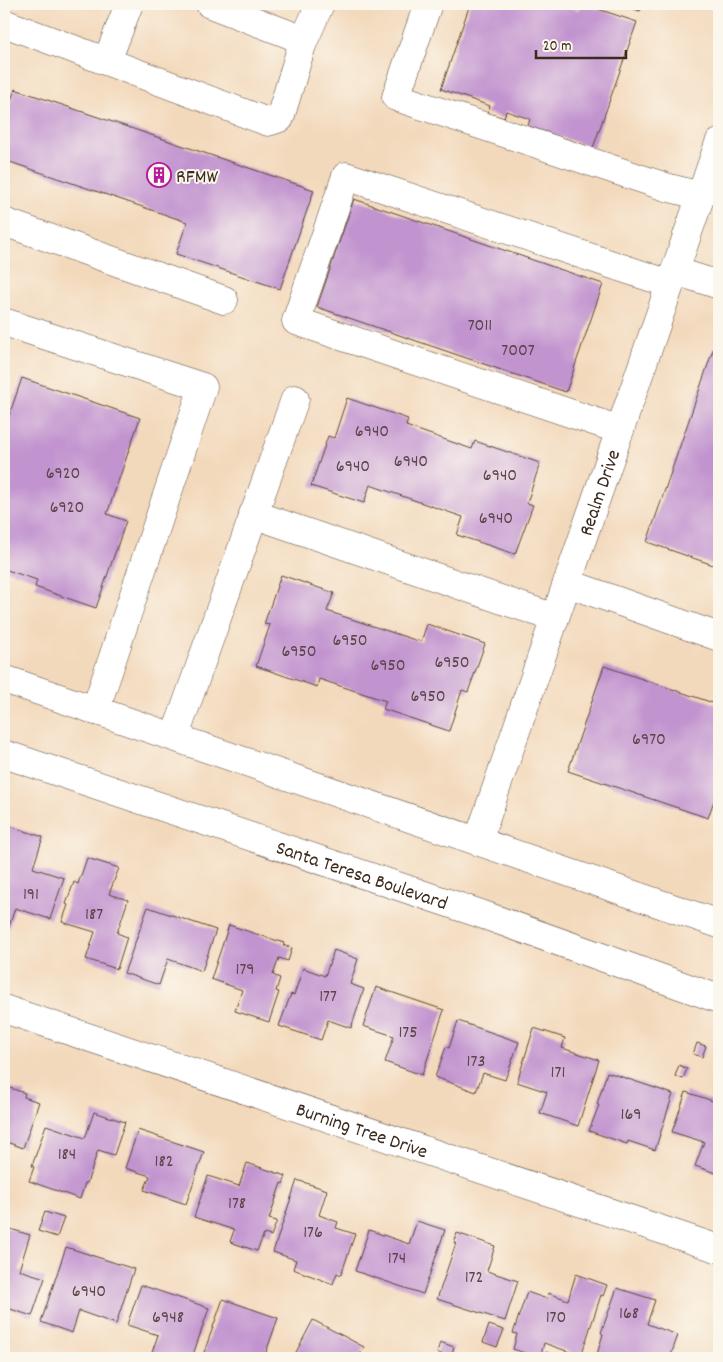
<svg xmlns="http://www.w3.org/2000/svg" width="723" height="1362" font-family="Dekko,sans-serif">
  <style>
    .building { fill: #c193cf }
    .lines { fill: none; stroke-linecap: round; stroke-linejoin: round }
    .minor-casing { stroke: #574436; stroke-width: 29 }
    .major-casing { stroke: #574436; stroke-width: 29 }
    .minor { stroke: #fff; stroke-width: 28 }
    .major { stroke: #fff; stroke-width: 28 }
    .labels { text-anchor: middle; stroke-width: 4; stroke-linejoin: round; paint-order: stroke }
    .number-label { font-size: 18px; fill: #5c444a }
    .poi-label { font-size: 20px; fill: #3b2a1e; stroke: #fbf7ec; text-anchor: start }
    .street-label { font-size: 20px; fill: #3b2a1e; stroke: #fbf7ec }
  </style>
  <rect width="100%" height="100%" fill="#fbf7ec"/>
  <filter id="ink" filterUnits="userSpaceOnUse"><feTurbulence type="fractalNoise" baseFrequency=".02" numOctaves="2"/><feDisplacementMap in="SourceGraphic" scale="10" xChannelSelector="R" yChannelSelector="G"/><feConvolveMatrix kernelMatrix="1 2 1 2 8 2 1 2 1" color-interpolation-filters="sRGB"/></filter>
  <filter id="wash" filterUnits="userSpaceOnUse"><feTurbulence type="fractalNoise" baseFrequency=".0096" numOctaves="4" result="noise"/><feDisplacementMap in="SourceGraphic" scale="20" xChannelSelector="R" yChannelSelector="G"/><feGaussianBlur stdDeviation="1.12" result="paint"/><feColorMatrix in="noise" values="0 0 0 0 0 0 0 0 0 0 0 0 0 0 0 0 0 1.4 0 .05"/><feComposite in="paint" operator="in"/></filter>
  <g filter="url(#wash)">
    <rect width="100%" height="100%" fill="#f3d9bc"/>
    <g id="blocks">
      <path class="building" d="M470,4H561L578,10L581,4H583L637,22L593,148L528,126L530,119L506,111L504,118L487,113L490,106L441,89Z
        M619,4H643L640,11Z
        M15,89L314,190L280,289L176,254L187,222L4,160V122Z
        M354,199L603,284L566,392L317,307Z
        M714,347L719,348V567L647,542Z
        M22,378L140,418L107,514L126,521L96,608L35,587L37,580L4,569V430Z
        M347,398L408,419L406,426L472,449L475,441L540,463L527,503L533,505L515,554L457,535L463,517L370,485L364,503L311,486L328,436L334,438Z
        M281,575L334,593L327,611L421,642L427,624L485,644L468,692L462,690L449,731L383,709L386,701L319,679L317,687L256,666L270,625L264,624Z
        M604,666L719,705V786L708,818L568,771Z
        M10,826L43,837L33,868L64,878L50,919L15,908L7,933L4,932V876L8,864L4,863V845Z
        M87,858L119,868L109,894L128,900L117,933L127,937L117,969L86,959L95,932L62,922L68,905L66,904L74,882L78,884Z
        M148,907L216,930L202,971L168,959L159,985L124,973Z
        M229,925L284,943L283,945L292,948L288,961L279,958L273,975L280,978L276,991L279,992L269,1022L235,1011L242,990L211,979Z
        M334,950L358,959L350,984L364,989L351,1028L328,1020L321,1040L279,1026L291,994L294,995L303,968L325,976Z
        M376,987L444,1010L422,1075L385,1062L394,1036L363,1026Z
        M458,1021L519,1042L505,1080L483,1073L476,1092L435,1077L446,1047L449,1048Z
        M534,1028L565,1038L562,1048L599,1060L578,1126L540,1113L547,1092L517,1082Z
        M697,1043L706,1046L702,1057L693,1054Z
        M679,1065L687,1069L683,1079L675,1076Z
        M607,1072L673,1094L655,1150L628,1141L627,1144L589,1131L599,1105L597,1104Z
        M4,1086L25,1093L24,1097L39,1102L23,1148L4,1141Z
        M686,1092L719,1103V1174L695,1166L704,1142L672,1132Z
        M94,1112L125,1122L114,1155L98,1150L87,1183H85L80,1199L29,1181L34,1167L32,1166L46,1125L85,1138Z
        M138,1130L204,1152L186,1204L144,1190L150,1176L125,1168Z
        M247,1163L286,1176L283,1184L281,1183L269,1219L277,1221L271,1236L264,1234L257,1251L230,1242L234,1230L194,1217L208,1176L239,1186Z
        M297,1180L327,1190L319,1215L338,1222L336,1228L355,1234L341,1275L337,1273L333,1284L293,1269L296,1260L273,1252Z
        M45,1212L64,1218L57,1237L38,1231Z
        M417,1221L445,1230L423,1294L355,1271L369,1230L409,1244Z
        M4,1227L30,1235L19,1270L45,1278L32,1316L4,1307Z
        M457,1233L495,1246L487,1271L518,1281L505,1321L437,1299L456,1243H454Z
        M66,1247L134,1269L116,1324L79,1311L72,1333L41,1322Z
        M576,1274L607,1285L603,1296L601,1295L581,1356L544,1343L540,1358L513,1349L517,1334L513,1333L527,1292L547,1299L548,1293L568,1300Z
        M141,1285L209,1308L192,1358H150L158,1335L127,1325Z
        M617,1288L655,1300L647,1324L678,1335L670,1358H596L603,1334L601,1333Z
        M223,1299L278,1318L264,1358H202Z
        M313,1320L364,1347L358,1358H293Z
        M489,1325L504,1330L497,1347L483,1342Z
        M440,1342L454,1347L451,1357L437,1353Z
        M546,1352L562,1358H544Z"/>
    </g>
  </g>
  <g filter="url(#ink)">
    <use href="#blocks" fill-opacity="0" stroke="#574436" stroke-width="1"/>
    <g class="lines">
      <defs>
        <g id="minor">
          <path d="M428,4L396,97L666,187L701,196"/>
          <path d="M4,23L268,122L280,118L302,45L296,37L210,4"/>
          <path d="M302,45L320,4"/>
          <path d="M107,61L129,4"/>
          <path d="M4,222L224,300"/>
          <path d="M675,271L719,285"/>
          <path d="M4,322L203,387L95,711"/>
          <path d="M620,430L296,321L346,176L670,284"/>
          <path d="M253,514L555,618"/>
          <path d="M567,583L719,637"/>
          <path d="M175,736L295,399"/>
          <path id="s1" d="M478,841L719,143"/>
          <path id="s2" d="M4,1009L719,1249"/>
        </g>
        <g id="major">
          <path d="M4,679L719,924"/>
          <path id="s3" d="M4,754L481,914L719,999"/>
        </g>
      </defs>
      <use href="#minor" class="minor-casing"/>
      <use href="#major" class="major-casing"/>
      <use href="#minor" class="minor"/>
      <use href="#major" class="major"/>
    </g>
  </g>
  <defs>
    <symbol id="building-ring" viewBox="-11 -11 22 22"><circle r="9.5" fill="#fbf7ec" stroke="#b5179e" stroke-width="1.5"/><path d="M-4-6H4V6H1V3H-1V6H-4ZM-2.5-4.3h1.7v1.8h-1.7ZM.8-4.3h1.7v1.8H.8ZM-2.5-1h1.7V.8h-1.7ZM.8-1h1.7V.8H.8Z" fill="#b5179e"/></symbol>
  </defs>
  <g fill-rule="evenodd">
    <use href="#building-ring" x="145" y="161" width="28" height="28"/>
  </g>
  <g class="labels">
    <g class="number-label">
      <text x="480" y="330">7011</text>
      <text x="518" y="355">7007</text>
      <text x="372" y="436">6940</text>
      <text x="411" y="466">6940</text>
      <text x="353" y="471">6940</text>
      <text x="63" y="478">6920</text>
      <text x="500" y="480">6940</text>
      <text x="67" y="512">6920</text>
      <text x="496" y="523">6940</text>
      <text x="350" y="645">6950</text>
      <text x="299" y="656">6950</text>
      <text x="452" y="667">6950</text>
      <text x="388" y="670">6950</text>
      <text x="428" y="701">6950</text>
      <text x="649" y="744">6970</text>
      <text x="31" y="899">191</text>
      <text x="94" y="919">187</text>
      <text x="245" y="974">179</text>
      <text x="328" y="1001">177</text>
      <text x="408" y="1037">175</text>
      <text x="476" y="1066">173</text>
      <text x="558" y="1077">171</text>
      <text x="631" y="1119">169</text>
      <text x="67" y="1159">184</text>
      <text x="164" y="1166">182</text>
      <text x="237" y="1208">178</text>
      <text x="313" y="1237">176</text>
      <text x="397" y="1263">174</text>
      <text x="474" y="1282">172</text>
      <text x="89" y="1296">6940</text>
      <text x="629" y="1318">168</text>
      <text x="168" y="1322">6948</text>
      <text x="556" y="1322">170</text>
    </g>
    <g class="poi-label">
      <text x="176" y="182">RFMW</text>
    </g>
    <g class="street-label">
      <text dy="7" stroke="none"><textPath href="#s1" startOffset="369">Realm Drive</textPath></text>
      <text dy="7" stroke="none"><textPath href="#s3" startOffset="378">Santa Teresa Boulevard</textPath></text>
      <text dy="7" stroke="none"><textPath href="#s2" startOffset="378">Burning Tree Drive</textPath></text>
    </g>
  </g>
  <rect width="723" height="1362" fill="none" stroke="#fbf7ec" stroke-width="20"/>
  <path d="M536 50v8h90v-8" fill="none" stroke="#3b2a1e" stroke-width="2.5"/>
  <text x="543" y="50" font-size="15" fill="#3b2a1e" stroke="#fbf7ec" stroke-width="4" paint-order="stroke">20 m</text>
</svg>
